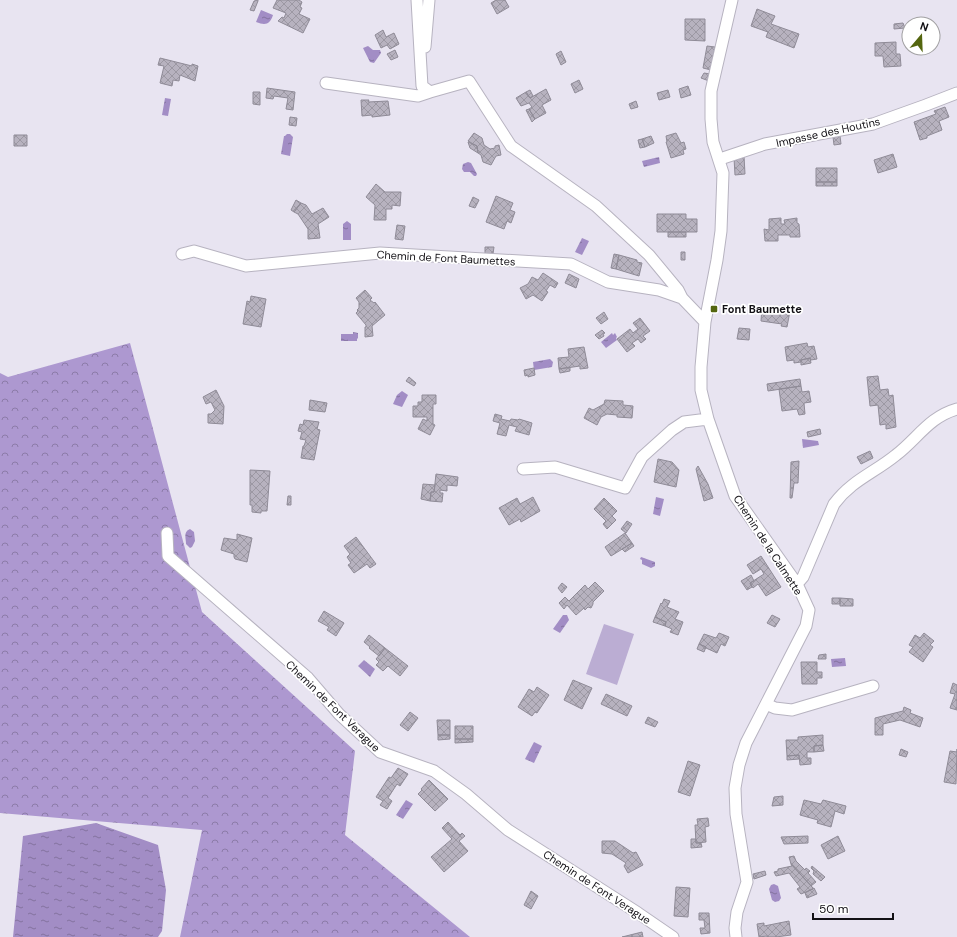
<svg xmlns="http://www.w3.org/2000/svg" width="957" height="937" font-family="'DM Sans',sans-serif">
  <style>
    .forest { fill: url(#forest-crowns) }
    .garden { fill: #bbadd3 }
    .water { fill: url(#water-ripples) }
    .building { fill: url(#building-cross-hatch); stroke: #8f8b97 }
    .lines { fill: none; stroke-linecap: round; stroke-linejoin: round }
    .minor-casing { stroke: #b7b3c0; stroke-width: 13 }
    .minor { stroke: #fff; stroke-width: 11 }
    .poi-dot { fill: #54660f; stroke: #fff; stroke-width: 1.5 }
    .labels { text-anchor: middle; stroke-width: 3.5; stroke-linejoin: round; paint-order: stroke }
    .street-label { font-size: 11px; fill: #131116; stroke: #fff }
    .poi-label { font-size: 11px; font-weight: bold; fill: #131116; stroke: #fff; text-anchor: start }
  </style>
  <defs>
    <pattern id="forest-crowns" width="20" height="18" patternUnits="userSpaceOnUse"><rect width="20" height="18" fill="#ad98d0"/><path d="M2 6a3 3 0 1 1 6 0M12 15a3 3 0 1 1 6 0" fill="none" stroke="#8c7ba8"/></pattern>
    <pattern id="water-ripples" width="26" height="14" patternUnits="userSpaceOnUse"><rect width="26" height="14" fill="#a28dc5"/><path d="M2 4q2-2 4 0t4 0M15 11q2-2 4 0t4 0" fill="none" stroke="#83729f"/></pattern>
    <pattern id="building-cross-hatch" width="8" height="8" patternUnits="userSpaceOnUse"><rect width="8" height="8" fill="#b7b2bf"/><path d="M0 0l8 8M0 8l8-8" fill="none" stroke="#9c98a3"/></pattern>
  </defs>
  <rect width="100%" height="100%" fill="#e8e4f1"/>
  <path class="forest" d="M130,343L202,612L355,751L345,835L470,937H180L202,830L0,813V373L8,377Z"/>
  <path class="garden" d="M604,624L634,634L617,685L586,674Z"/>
  <path class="water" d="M261,10L273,15C270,24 266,26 256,22Z
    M368,46L373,50H380L381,53L374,63L370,62L363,48Z
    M165,98L171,99L168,116L162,115Z
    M287,134H290L293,137L290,156L281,154L284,136H285Z
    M659,157L660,163L644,167L642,161Z
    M468,162L471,163L477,174L476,176H474L470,172H464L462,169L463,164Z
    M347,221L351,224V240H343V224Z
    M582,238L589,241L582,255L575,252Z
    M353,332L358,333V338L357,339V341H341V334H353Z
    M612,333L613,335L615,333L617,337L616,338L617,340L606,348L601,342Z
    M550,359L553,362L552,367L534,370L533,362Z
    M402,391L408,395L402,407L393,404L397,395Z
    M802,439L818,441L819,445L803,448Z
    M656,497L664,499L660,516L653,514Z
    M190,529L194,532L195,541L192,547L190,548L186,544C186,538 183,532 190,529Z
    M641,557L655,562V566L651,568L642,564V560L640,559Z
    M563,615H567L569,620L560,633L553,629Z
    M845,658L846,666L832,667L831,659Z
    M364,660L375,669L370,677L358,666Z
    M534,742L542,746L534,763L525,759Z
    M406,800L413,804L403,819L396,815Z
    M96,823L158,845L166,890L162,931L158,937H13L23,836Z
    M774,884L778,886L781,898L779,901L775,902L772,900L769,889L771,885Z"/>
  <path class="building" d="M258,0V1L254,11L250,10L254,1Z
    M277,0H299L302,2L300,7L302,8L299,14L310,19L303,33L278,21L282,17L284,18L286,13L273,8Z
    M496,0H505L509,7L497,14L491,3Z
    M757,9L775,16L771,24L799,34L794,48L766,37L768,32L751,26Z
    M685,19H705V41L685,40Z
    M903,23L905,28L894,29V24Z
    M383,30L386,37L394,33L399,44L390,49L387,45L381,48L375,35Z
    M896,42V54H900L901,66L884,67L883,56H875V43Z
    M707,46L715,47L711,70L703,68Z
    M395,50L398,57L391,60L387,54Z
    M561,51L566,62L561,65L556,54Z
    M160,58L192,66V64L198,66L195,81L180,75L179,81L173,80L172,86L160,83L164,66L158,65Z
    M704,73L710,74L709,81L701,78Z
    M579,80L583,89L575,93L571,84Z
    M688,86L691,95L681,98L679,89Z
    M267,88L295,92L293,110L286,109L288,98L274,96L273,99L266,98Z
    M546,89L551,100L542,105L546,113L535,119L529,109L532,107L529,103L521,106L516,98L526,92L530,98Z
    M530,90L533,96L530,98L526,92Z
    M668,90L670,97L659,100L657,93Z
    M253,92H260V105L253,104Z
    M361,100H369L368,102L388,101L390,115L372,117V115L362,116Z
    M636,101L638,107L631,109L629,104Z
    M945,107L949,117L939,121L942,130L927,136V138L920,140L914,122L936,114L934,111Z
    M529,109L535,119L532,122L526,110Z
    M290,117L297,118L296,126L289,125Z
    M474,133L482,138L484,145L490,149L495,148V146L499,145L501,155L496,156L491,165L483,162L481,155L478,153L477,146L468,141Z
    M676,133L681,143L684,142L686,149L683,150L684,154L671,158L666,142H667L666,136Z
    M14,135H27V146H14Z
    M651,136L654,143L645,147L642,139Z
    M840,136L841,144L834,145L833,137Z
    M642,139L645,147L640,148L638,140Z
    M468,142L477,146L478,153L470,148Z
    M893,154L897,167L878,173L874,160Z
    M744,156L745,174L735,175L734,158Z
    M816,168H837V182H816Z
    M816,182H837V186H816Z
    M376,184L385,192H401L400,206L392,205V209H386V220H374L375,205L366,197Z
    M496,196L513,203L510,210L515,212L511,223L507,221L504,229L486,222Z
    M473,197L479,200L475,208L469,206Z
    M296,200L301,203L294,212L291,210Z
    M301,203L306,205L312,214L323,208L329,217L318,224L320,238L308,239V229L298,214L294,212Z
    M657,214H686V219H697V232H657Z
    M781,218V224H785L784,220L797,218V223L799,224L800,237H790V235H778V241H765L764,229L769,230V219Z
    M397,225L405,226L403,240L395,239Z
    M668,232H686V237H668Z
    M485,247H494L493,254H485Z
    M681,252H685V260H681Z
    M614,254L619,255L616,269L611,268Z
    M619,255L637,260V262L642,263L639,276L616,269Z
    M543,273L558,283L555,288L550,285L546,291L548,292L542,301L533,295L526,299L520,288L528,284L532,277L538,280Z
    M569,274L579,279L576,288L565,283Z
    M365,290L372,298L370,300L374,303L375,302L385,315L372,326L373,336L365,337V327H366V325L356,313L358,311L357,310L359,308V302L356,298Z
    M251,296L266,299L261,327L243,324L247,301L250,302Z
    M762,307L790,311L787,327L781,326L782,324L761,321Z
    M604,312L608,319L601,324L596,318Z
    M640,318L650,331L643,336L646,339L641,343L638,339L632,343L635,346L627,352L617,339L630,329L633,333L638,329L633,323Z
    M739,328L750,329L749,340L737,339Z
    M602,330L605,333L603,334L604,336L599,339L595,335Z
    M807,343L808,347L814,346L817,359L811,360L810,358L801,360V362L794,363V360L787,361L785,347Z
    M584,347L588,368L580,369V366L559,369L558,358L569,357L568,349Z
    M810,358L811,363L801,365V360Z
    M570,367V371L560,373L559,369Z
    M534,368L535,375L528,377V375L525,376L524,370Z
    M878,376L880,390L888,389L889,396L893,395L896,427L886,429V424L880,425L878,405L870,406L867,377Z
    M409,377L416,383L414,386L406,381Z
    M800,379L801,386L768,391L767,384Z
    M801,386L802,392L809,391L811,402L804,403L805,414L799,415L797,409L782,411L779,389Z
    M216,390L224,406L223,424L208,423V414H211L215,410L211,402L206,404L203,397Z
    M422,395H436V404H433V424L435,425L430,435L418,429L423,419L427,421V417H413V406H418V402H422Z
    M310,400L327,403L325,412L309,410Z
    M605,400L623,401V405L633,406L632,418L617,417V415L607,414L601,417L597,425L584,418L589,408L593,410L604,404Z
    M495,414L502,416L501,419L510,421L511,419L518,420L519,419L532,423L529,435L515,431L517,427L509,425L506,436L497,434L500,423L493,421Z
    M304,420L319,422L317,429L320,430L314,460L301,458L303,446H304L306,440L300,439L302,432L298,431L300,424L303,425Z
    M820,429L821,434L808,437L807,432Z
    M870,451L873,458L861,464L857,457Z
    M658,459L672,462L679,470L676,487L654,482Z
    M799,461L798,483H794L792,498H790L791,462Z
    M698,466L708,484L713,498L704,501L696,469Z
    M250,470L270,471L267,511H261V513L252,512V505H250Z
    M436,474L458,477L457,486L447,485V491L440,490V493H443L442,502L430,501L431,492H434Z
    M423,484L435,485L434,492H431L430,501L421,499Z
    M288,496H291V505H287Z
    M533,497L540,511L521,522L520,519L509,525L499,508L517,498L520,504Z
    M604,498L617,511L612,516L616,520L607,529L603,524L606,521L594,509Z
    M627,521L632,524L626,533L621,529Z
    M625,533L632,543L611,556L605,547Z
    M237,534L252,538L247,562L235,559L234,557V554L221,550L224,538L237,540Z
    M356,537L376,564L370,568L367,564L354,573L348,565L351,563L347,557L350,554L344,546Z
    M632,543L634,546L625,552L622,549Z
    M761,556L781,587L766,596L758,584L753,588L750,583L764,574L761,569L753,574L747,565Z
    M751,575L754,581L750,583L752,587L747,590L741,581Z
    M595,582L604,591L593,602V604L591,608L588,607L585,610L584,608L576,615L567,605L564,609L559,603L565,597L569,601L585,585L588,589Z
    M562,583L567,587L562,593L558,588Z
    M832,598H840V604H832Z
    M840,598L853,599V606H840Z
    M664,599L670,601L667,607L679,612L675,619L683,622L678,635L670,632L672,629L665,626L666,622L655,617L661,603L662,604Z
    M324,611L344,623L336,636L327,630L329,627L318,621Z
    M772,615L780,619L775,627L767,623Z
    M655,617L666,622L665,626L653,622Z
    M719,633L729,637L725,646L721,644L717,653L706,648V647L699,644L704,634L716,638Z
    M924,633L934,641L930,645L933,647L923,662L909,652L913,647L909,645L915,635L920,638Z
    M369,635L385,648L379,656L369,648L370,647L364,642Z
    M699,644L706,647L704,652L697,649Z
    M385,648L408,666L400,676L388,666L383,671L376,665L379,662L376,659Z
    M826,654V659H818L819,655Z
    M801,662H817V672H822V678H817V684H802Z
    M573,680L592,688L582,709L564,700Z
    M953,683L957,685V710L950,708L955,694L950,693Z
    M537,687L549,695L537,713L535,712L532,716L518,707L529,689L534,692Z
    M606,694L632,706L627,716L601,704Z
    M904,707L911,710L910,713L923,718L920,727L900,720L883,724V735H875V718L903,711Z
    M410,712L418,718L408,731L400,725Z
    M648,717L658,722L655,727L645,723Z
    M437,720H450V735H438Z
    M455,726H473V739H455Z
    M438,735H450V739L438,740Z
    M823,735V745L814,746V752H807V758H811V764L800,765L799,755L787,756L786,740H798V737Z
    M455,739H473V742L455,743Z
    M823,745L824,751L814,752V746Z
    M901,749L908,752L906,757L899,755Z
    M957,749L956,784L944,782L950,751L957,752Z
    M799,755V759L787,760V756Z
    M688,761L700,765L690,796L678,792Z
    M398,768L408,774L400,786L397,784L388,798L392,801L387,809L380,805L383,801L376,797L389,777L391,778Z
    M429,780L448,799L435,811L418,794L422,790L421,789Z
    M783,796V805L772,806L774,797Z
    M804,800L821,804L823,800L846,806L844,814L835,811L831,827L817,823L818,820L800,815Z
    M708,818L709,826L705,827L706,842L696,843L695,825H698L697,819Z
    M448,822L460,835L462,833L465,836L459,841L468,851L444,872L431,857L452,839L442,828Z
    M808,836V843L784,844L781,837Z
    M838,836L845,851L828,859L821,845Z
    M691,839H696V843H701L702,847L691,848Z
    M602,841H615L633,853L636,852L643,865L628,873L624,866L626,863L612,854L602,853Z
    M794,856L796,861L805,870L806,868L810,871L808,873L816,882L811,886L813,888L791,864L789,857Z
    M791,864L813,888V889L801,894L797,889L800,887L789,873L776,876L774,872L778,871V869L792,866Z
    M812,866L825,877L821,881L813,874L814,871L811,868Z
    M765,871L766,875L754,879L753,874Z
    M676,887L690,888L688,917L674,916Z
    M814,888L817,894L807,898L805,893Z
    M531,891L538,896L531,909L524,905Z
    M699,913H709L710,933L701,934L700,928H705L704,920H699Z
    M789,921L791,935L776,937H767V936L759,937L757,924L764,923V926Z
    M642,932L643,937H622Z"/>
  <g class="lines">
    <defs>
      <path id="minor" d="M417,0L422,86L430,92L469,81L511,146L596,206L649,255L678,290L682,298L705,322
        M732,0L711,91V119L713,142L723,173L721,231L717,260L705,322L701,367V390L708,419L735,496L797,584L809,610L806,626L746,743L739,765L735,788L736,814L747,882L737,912L735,928L736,937
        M425,47L429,0
        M326,83L418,96L430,92
        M720,159L765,144L873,124L926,105L957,93
        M182,254L194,251L246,266L380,253L571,264L608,282L659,290L682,298
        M523,469L555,467L625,488L642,457L672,430L684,422L708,419
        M167,533L168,556L308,678L339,714L380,752L434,771L466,794L508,830L638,913L673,937
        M797,584L803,577L834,504C852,480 874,473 896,455C918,438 929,417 957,409
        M766,704L775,708L792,710L873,686"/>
    </defs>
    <use href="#minor" class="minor-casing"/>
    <use href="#minor" class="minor"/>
  </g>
  <rect class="poi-dot" x="710" y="305" width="8" height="8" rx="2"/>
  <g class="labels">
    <g class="street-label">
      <text transform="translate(828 132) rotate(-12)" y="4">Impasse des Houtins</text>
      <text transform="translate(446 258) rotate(3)" y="4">Chemin de Font Baumettes</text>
      <text transform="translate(768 545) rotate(57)" y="4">Chemin de la Calmette</text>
      <text transform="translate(333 706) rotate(44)" y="4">Chemin de Font Verague</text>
      <text transform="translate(597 887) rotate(33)" y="4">Chemin de Font Verague</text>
    </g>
    <g class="poi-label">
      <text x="722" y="313">Font Baumette</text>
    </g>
  </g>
  <g transform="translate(921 36) rotate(19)"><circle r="19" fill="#ffffff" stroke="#a1a0a2"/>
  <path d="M0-3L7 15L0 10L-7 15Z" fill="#54660f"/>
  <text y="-6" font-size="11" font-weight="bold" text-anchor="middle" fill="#131116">N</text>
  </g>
  <path d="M813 913v6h80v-6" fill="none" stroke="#131116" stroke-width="2"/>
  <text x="819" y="913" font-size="12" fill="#131116" stroke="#ffffff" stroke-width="3" paint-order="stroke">50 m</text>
</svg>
